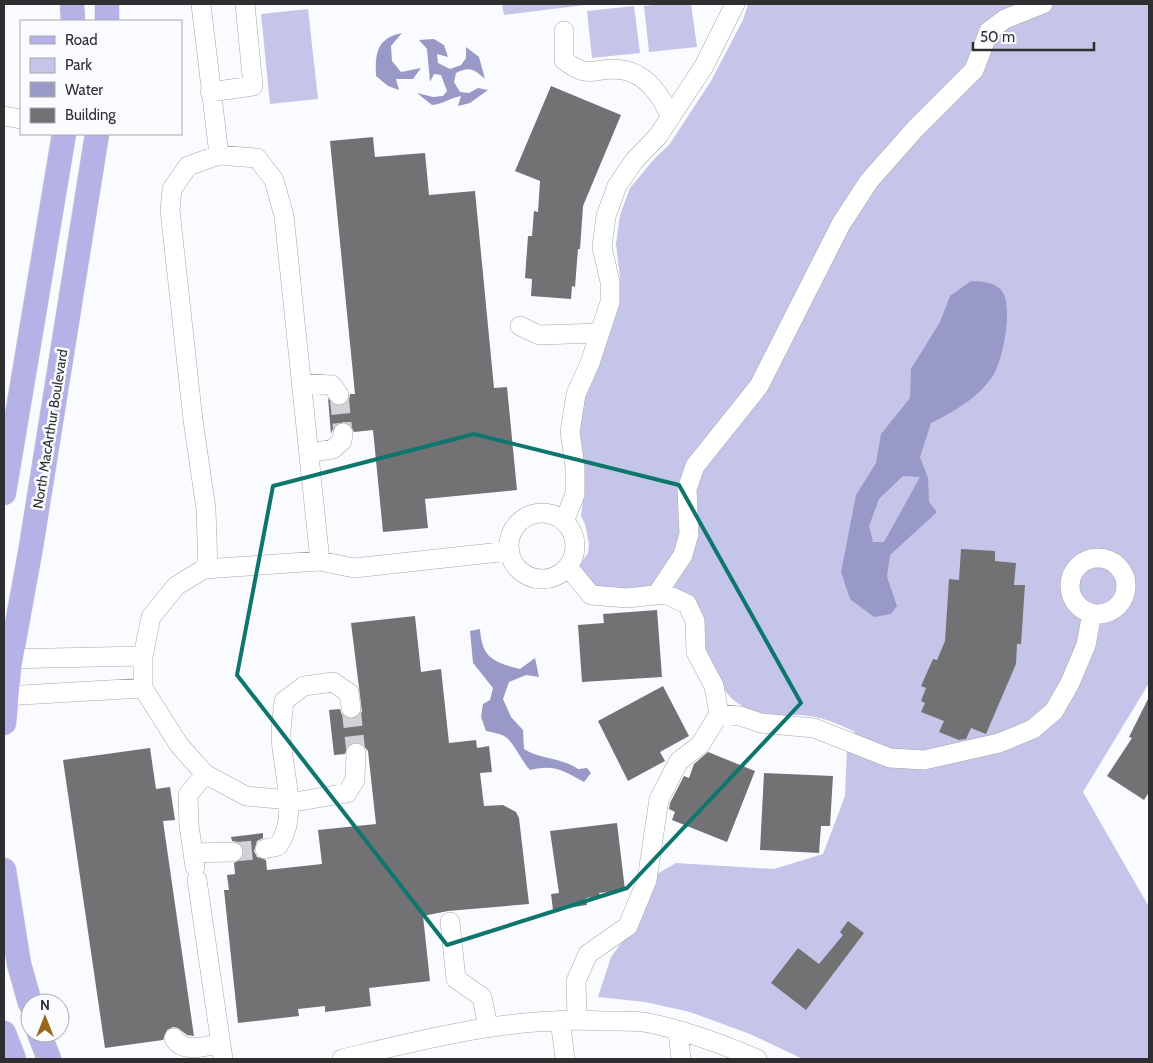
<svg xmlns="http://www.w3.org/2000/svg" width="1153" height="1063" font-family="Cabin,sans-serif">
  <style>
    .green { fill: #c5c5ea }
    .water { fill: #9999c8; fill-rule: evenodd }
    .building { fill: #727275 }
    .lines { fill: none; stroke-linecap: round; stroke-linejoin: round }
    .minor-tunnel { stroke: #d1d2d5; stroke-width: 19; stroke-dasharray: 19 9; stroke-linecap: butt }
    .minor-casing { stroke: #a6a6aa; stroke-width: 20 }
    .major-casing { stroke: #d5d5d6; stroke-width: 25 }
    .minor { stroke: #fff; stroke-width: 19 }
    .major { stroke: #b5b2e7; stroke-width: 24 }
    .marked { fill: none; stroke: #0f766e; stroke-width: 4; stroke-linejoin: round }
    .labels { text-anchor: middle; stroke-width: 5; stroke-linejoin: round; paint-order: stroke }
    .street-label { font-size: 14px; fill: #2f2f31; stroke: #fafbfe }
  </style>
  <rect width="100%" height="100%" fill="#fafbfe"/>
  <path class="green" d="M502,4H593L504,15Z
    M660,4H691L697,47L649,52L644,6Z
    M748,4H1149V683L1083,792L1149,907V1059H803L750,1034L690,1012L645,1002L598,997L611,957L639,919L650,878L676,863L774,869L823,854L845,796L847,748L855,732C837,723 820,716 800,715C790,715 779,716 769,715C716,709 705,654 698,609L605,593L576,569L588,553L589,544L585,524L581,516L583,499L577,405L615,306L620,277L616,244L620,215L630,188L655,158L669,145L711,81L743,20Z
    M634,6L640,53L592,58L587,11Z
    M308,9L318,99L270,104L261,14Z"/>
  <path class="water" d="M402,33L391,46L392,61L401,72L421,68L413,79H396L399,90L388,86L376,76C375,53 377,38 402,33Z
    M434,39L444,45L448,57L437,54L438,63L450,69L461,65L466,58V47L479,57L485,79C474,69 470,66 456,73L454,82L460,92L469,93L478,88L488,90L470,103L458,106L461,96C450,98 443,104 432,105L417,93L433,97L443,96L447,91L441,75L434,74L430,82L427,49L419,40Z
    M971,281C981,282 992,281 1000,289C1015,301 1003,363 992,377C978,398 953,412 931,423L920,457L928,478L929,502L937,512L890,555L887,577L897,606L891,614L874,617L850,599L841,572L856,495L876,463L881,434L910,398L911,369L940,322L950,296ZM903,476L920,477L884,542H873L869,526L879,499Z
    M480,629C482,658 493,662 520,669L535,658L539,677L526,675L509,682L503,699L511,717L523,730L524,749C541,760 561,757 578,769L587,768L591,773L584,782C563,770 554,764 530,770C521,761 512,738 502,735C497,733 491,732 486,731L481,717L483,704L490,700L493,688L473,663L470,631Z"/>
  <path class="building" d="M551,86L621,115L583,206L580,249H578L575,287L572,286L571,299L531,296L532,279L525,278L528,236H532L534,211L538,212L540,181L515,171Z
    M373,137L375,157L425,153L429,195L475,191L494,388L507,387L517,490L425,499L428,528L383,532L373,430L354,432L350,424L344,422L334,426L331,434L328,398L334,405L340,406L349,400L350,394H355L330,141Z
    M961,549L995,551V561L1016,563L1014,585H1025L1021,644H1017L1016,664L986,734L971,728L966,739L959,740L939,732L944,721L921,712L925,703L921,701L926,688L921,686L933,659L937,660L945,641L949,579L959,580Z
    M657,610L662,677L582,682L578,625L604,623L603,614Z
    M415,616L421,672L441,669L449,743L476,740L477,748L489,746L492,772L480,773L484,806L503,805L516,812L519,818L529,904L448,911L423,916L430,981L369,988L371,1006L325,1012V1006L298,1009L299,1016L238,1023L224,890H229L227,875L235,874L234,863L243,858L244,851L239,842L232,841L231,837L263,833V838L257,841L254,851L257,857L266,860L267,870L322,864L318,830L376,824L368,751L362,744L356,742L347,747L345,754L334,755L329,710L340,709L342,715L352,719L362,712L351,623Z
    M663,686L689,736L660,752L665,761L628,781L598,721Z
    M1149,697V792L1144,800L1107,776L1132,738L1129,737Z
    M150,748L156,789L170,787L175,820L163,821L194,1036L187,1035L178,1028L173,1027L167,1030L163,1040L105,1048L63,760Z
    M708,752L755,771L727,842L672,820L675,812L669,809L670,803L684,776L689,778L694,764Z
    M764,773L833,776L830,826H821L819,853L760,850Z
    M617,823L625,890L599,893L600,896L586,898L587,905L553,910L551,894L559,893L550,831Z
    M848,921L864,933L806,1010L771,983L798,948L819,964L843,935L840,932Z"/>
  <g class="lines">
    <path class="minor-tunnel" d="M339,395L343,433
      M351,708L356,753
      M233,852L265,849"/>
    <defs>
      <path id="minor" d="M201,4L219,155
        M564,31V60C591,82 596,65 623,70C647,74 661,96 671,117
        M210,92L253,86L245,4
        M4,116L21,119
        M520,326L539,335L600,333
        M301,383L332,385L339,395
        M309,453L333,449L342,441L343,433
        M509 546a33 33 0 1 1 66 0a33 33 0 1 1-66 0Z
        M564,522L575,494V467L570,432L576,394L590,363L610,302V282L602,247L606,216L617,186L634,161L658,136L704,66L735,4
        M1070 586a28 28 0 1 1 56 0a28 28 0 1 1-56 0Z
        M568,567L591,595L627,598L665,594L687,604L695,621L696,652L714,686L719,714L700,745L679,761L659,799L647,880L628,926L588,954L576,981L577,1019
        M208,569L206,509L193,420L170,210L172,189L188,166L219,155L257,158L274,180L284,216L320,561
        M657,594L683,555L689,534L687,489L695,466L759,386L841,224L869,181L915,129L974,70L989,31L1005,19L1043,4
        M4,659L143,656
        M4,696L143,688
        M719,714L740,716L761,723L814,728L890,758L924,760L999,743L1033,729L1054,711L1070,683L1086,645L1092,613
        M356,753L355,780L347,793L300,801L246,796L205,774L179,745L143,688V656L151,617L176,586L204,569L320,561L354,568L510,551
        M265,849L278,846C300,815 282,770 281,736C281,724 283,712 284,701L304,686L333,682L349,693L351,708
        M193,853L233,852
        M195,867L189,825L188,795L205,774
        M197,880L223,1059
        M450,922L456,979L482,997L488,1027
        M560,1020L565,1059
        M678,1031L681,1059
        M174,1038C183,1054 206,1046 221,1043
        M342,1059C429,1038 514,1016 604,1021C619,1021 635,1020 649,1023C687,1031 722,1044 757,1059"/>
      <path id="major" d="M72,4L73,21
        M107,4V21
        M4,493L64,134
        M4,723L9,668L31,547L97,134
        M4,870L19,964L30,1003
        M4,1033L14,1059
        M39,1033L49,1059"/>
    </defs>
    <use href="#minor" class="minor-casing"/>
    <use href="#major" class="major-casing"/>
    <use href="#minor" class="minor"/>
    <use href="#major" class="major"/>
  </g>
  <path class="marked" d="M474,434L679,485L801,703L627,888L447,945L237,675L273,486Z"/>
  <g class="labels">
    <g class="street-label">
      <text transform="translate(50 429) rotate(-81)" y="5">North MacArthur Boulevard</text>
    </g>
  </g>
  <rect width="1153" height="1063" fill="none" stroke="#2f2f31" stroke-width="10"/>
  <rect x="20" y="20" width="162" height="115" fill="#fafbfe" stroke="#a9a9ac"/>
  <rect x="30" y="36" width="25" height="8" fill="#b5b2e7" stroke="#a9a9ac"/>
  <text x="65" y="45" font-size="15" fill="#2f2f31">Road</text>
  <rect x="30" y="58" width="25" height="15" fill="#c5c5ea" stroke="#a9a9ac"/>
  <text x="65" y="70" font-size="15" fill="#2f2f31">Park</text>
  <rect x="30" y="82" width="25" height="15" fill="#9999c8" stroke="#a9a9ac"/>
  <text x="65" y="95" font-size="15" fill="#2f2f31">Water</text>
  <rect x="30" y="108" width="25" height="15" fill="#727275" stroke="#a9a9ac"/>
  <text x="65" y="120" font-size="15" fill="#2f2f31">Building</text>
  <g transform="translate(45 1018)"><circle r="24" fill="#fafbfe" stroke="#a9a9ac"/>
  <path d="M0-4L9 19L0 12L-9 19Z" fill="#976818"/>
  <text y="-8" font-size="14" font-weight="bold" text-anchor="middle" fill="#2f2f31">N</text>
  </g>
  <path d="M973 42v8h121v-8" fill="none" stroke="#2f2f31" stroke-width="2.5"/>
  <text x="980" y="42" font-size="15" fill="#2f2f31" stroke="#fafbfe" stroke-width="4" paint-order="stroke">50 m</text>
</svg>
